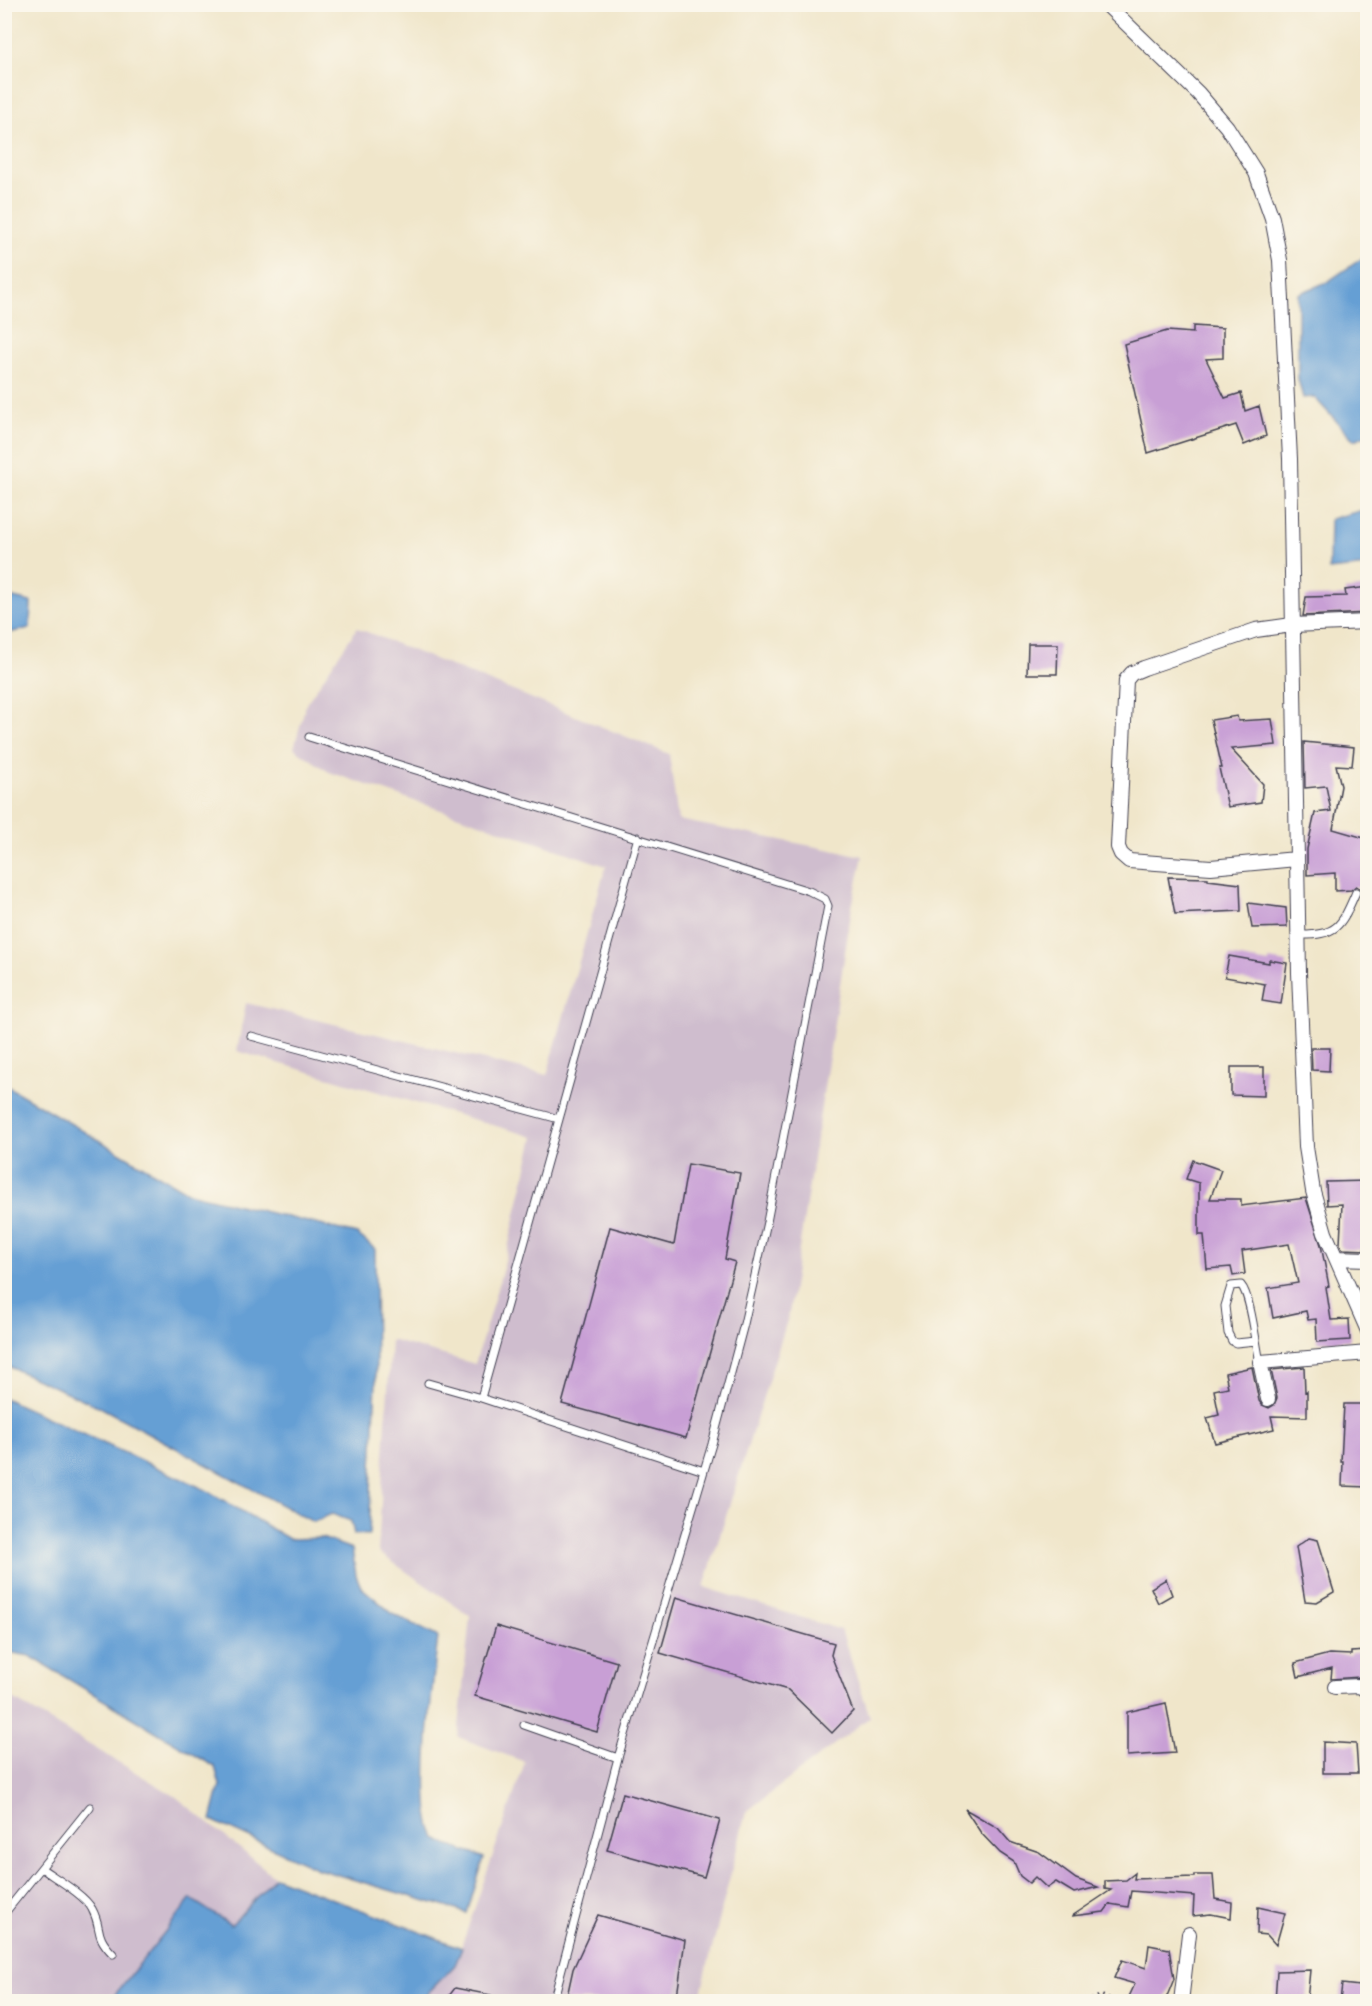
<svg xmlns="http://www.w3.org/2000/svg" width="1372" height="2006" font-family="'Patrick Hand',sans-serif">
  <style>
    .industrial { fill: #cfbdce }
    .water { fill: #659fd4; stroke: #446088; stroke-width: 1.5 }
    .building { fill: #c89fd5 }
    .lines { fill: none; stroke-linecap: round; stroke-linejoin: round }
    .lane-casing { stroke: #413f50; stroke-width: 9 }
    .street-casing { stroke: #413f50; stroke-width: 16 }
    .path { stroke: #413f50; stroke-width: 3; stroke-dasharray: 1.5 4.5; stroke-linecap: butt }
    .lane { stroke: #fff; stroke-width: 7 }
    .street { stroke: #fff; stroke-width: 14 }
  </style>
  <rect width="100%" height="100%" fill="#fbf7ec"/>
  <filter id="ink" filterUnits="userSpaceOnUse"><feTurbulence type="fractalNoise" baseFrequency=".0167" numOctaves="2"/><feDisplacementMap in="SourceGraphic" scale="12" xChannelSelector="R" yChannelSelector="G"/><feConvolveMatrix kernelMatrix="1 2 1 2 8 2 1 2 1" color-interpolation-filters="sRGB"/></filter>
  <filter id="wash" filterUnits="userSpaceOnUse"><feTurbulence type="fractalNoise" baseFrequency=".008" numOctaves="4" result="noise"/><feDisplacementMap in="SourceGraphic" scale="24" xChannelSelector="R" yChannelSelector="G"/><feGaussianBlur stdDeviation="1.35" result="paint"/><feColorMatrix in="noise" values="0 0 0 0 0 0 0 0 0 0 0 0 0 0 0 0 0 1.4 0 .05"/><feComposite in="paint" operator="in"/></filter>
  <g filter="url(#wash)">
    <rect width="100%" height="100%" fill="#f0e6ca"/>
    <path class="industrial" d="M357,628L669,754L678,820L863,856L852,907L789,1314L704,1587L841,1630L870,1717L746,1812L699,2001H419L455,1965L525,1762L458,1737L470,1616L378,1552L391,1340L475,1364L504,1265L534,1137L237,1051L246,1003L547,1075L606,866L329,772L294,748L306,704Z
      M13,1699L175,1796L275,1877L230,1926L191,1900L110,2001L5,2002L4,1711Z"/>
    <path class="water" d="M1367,255V435L1354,440L1314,397L1303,398L1298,379V294L1327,282Z
      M1367,509V566L1329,570L1330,519Z
      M5,596L31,602L30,628L5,634Z
      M5,1085L189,1193L357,1234L375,1249L376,1382L369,1535L354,1534L351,1521L332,1514L313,1522L100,1407L5,1365Z
      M4,1398L206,1490L289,1539L322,1538L352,1549L356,1575L361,1587L393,1614L438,1637C434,1670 415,1819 437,1839C443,1845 475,1854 484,1858L467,1913L318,1869L211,1820L220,1785L215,1767L30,1656L13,1653L5,1647Z
      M275,1877L462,1948L455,1965L420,2001H110L191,1899L231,1925Z"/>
    <g id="blocks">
      <path class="building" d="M1193,326L1223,328V358L1206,359L1225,398L1241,393L1245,411L1259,406L1266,436L1244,445L1236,425L1148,453L1124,344L1167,331L1193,333Z
        M1368,587V613L1303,616L1306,597L1346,596L1345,590Z
        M1028,644H1058L1057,674H1027Z
        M1237,716L1238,721L1272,719L1276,745L1231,749L1263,784L1261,802L1228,807L1219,768H1222L1211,720Z
        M1304,742L1354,747L1352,766L1336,765L1341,786L1333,829L1368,839V889H1361L1356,886L1351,890L1335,891V873L1307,875V849L1315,813L1331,811L1326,786L1305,788Z
        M1168,877L1208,878V880L1240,884L1241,911L1175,914Z
        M1248,903L1286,908L1287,927L1252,928Z
        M1229,956L1269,963V960L1287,963L1281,1004L1262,1001L1265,984L1225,977Z
        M1311,1048H1330L1329,1071L1312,1070Z
        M1231,1067H1264V1096L1231,1095Z
        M1193,1160L1221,1170L1210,1199H1241V1206L1306,1198L1321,1245L1329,1286L1326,1287L1331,1320L1349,1319L1350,1340L1317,1342L1316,1319L1308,1320L1306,1311L1273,1318L1268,1288L1298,1283L1289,1244L1242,1251L1245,1274L1233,1276L1231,1267L1207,1269L1204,1235H1199V1183L1186,1179Z
        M688,1164L740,1173L725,1259L735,1262L686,1438L562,1404L610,1227L674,1245Z
        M1368,1181V1250L1342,1249L1340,1244L1342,1204L1327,1205L1326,1182Z
        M1252,1367L1259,1401L1262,1405L1269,1408L1274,1405L1277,1398L1271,1370L1304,1367L1305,1392L1307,1391V1417L1271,1416L1274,1429L1215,1443L1207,1418L1219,1415L1214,1390L1228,1387L1225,1373Z
        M1344,1404H1368V1487L1342,1486L1343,1462H1341Z
        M1309,1538L1318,1540L1334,1592L1317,1602L1305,1601L1296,1547Z
        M1166,1579L1172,1595L1158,1603L1151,1588Z
        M676,1597L834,1643L831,1655L853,1711L832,1733L788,1690L660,1653Z
        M496,1626L617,1662L597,1732L475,1696Z
        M1368,1651V1680L1360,1677L1331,1679L1332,1668L1298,1677L1295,1663L1329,1654L1351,1655V1652Z
        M1166,1703L1175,1753L1127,1756V1712Z
        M1323,1742L1356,1744L1358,1773H1323Z
        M623,1793L720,1820L704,1877L607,1850Z
        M965,1809L998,1828L1010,1842L1039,1852L1076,1879L1098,1887L1074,1893L1056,1882L1047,1888L1035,1877L1029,1883L1020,1876L1014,1862L1000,1853L981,1833Z
        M1135,1873L1134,1879L1194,1877V1875H1213L1215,1899L1232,1902L1231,1918L1211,1914L1193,1916L1194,1896L1131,1891L1128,1907L1110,1904L1104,1912L1072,1916L1111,1890L1105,1889V1881L1126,1880Z
        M1258,1907L1285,1913L1276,1945L1267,1935L1257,1934Z
        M598,1915L685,1940L677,1996L673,1995L671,2001H566L573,1969Z
        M1149,1945L1169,1949L1174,1979L1165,2001H1127L1135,1984L1114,1978L1122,1960L1146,1968Z
        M1310,1970L1307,2001H1275L1277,1971Z
        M1342,1984L1368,1987V2001H1340Z
        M455,1988L491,1995V2001H445Z"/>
    </g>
  </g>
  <g filter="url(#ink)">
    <use href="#blocks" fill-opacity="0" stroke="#413f50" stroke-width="1.5"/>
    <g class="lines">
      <defs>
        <path id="lane" d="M309,737L809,891L825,899L828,906L767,1222L744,1324L712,1444L618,1758L553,2002
          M1298,935C1338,936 1341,926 1356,892
          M251,1036L559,1119
          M1256,1341L1236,1343L1232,1341L1228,1333L1225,1306L1231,1286L1241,1285C1251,1296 1256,1345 1260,1362
          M428,1383L481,1398L704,1471
          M481,1398L638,837
          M524,1725L618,1758
          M41,1868C55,1878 85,1895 92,1909C103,1929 93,1934 113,1954
          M4,1914L90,1807"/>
        <path id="street" d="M1106,4L1198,93L1227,127L1256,173L1272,218L1280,260L1290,459L1299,973L1306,1147L1313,1191L1325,1233L1368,1331
          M1296,859L1211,867L1129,861L1121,854L1118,847L1126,680L1132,673L1144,668L1256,630L1292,625L1368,622
          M1336,1258L1368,1259
          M1268,1399L1260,1362L1368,1353
          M1335,1687L1360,1686L1368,1692
          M1181,2002L1189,1934"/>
      </defs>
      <use href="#lane" class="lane-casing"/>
      <use href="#street" class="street-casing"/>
      <path class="path" d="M1086,2002L1101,1995L1115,2002"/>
      <use href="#lane" class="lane"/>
      <use href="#street" class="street"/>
    </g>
  </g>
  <rect width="1372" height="2006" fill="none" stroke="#fbf7ec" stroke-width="24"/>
</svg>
